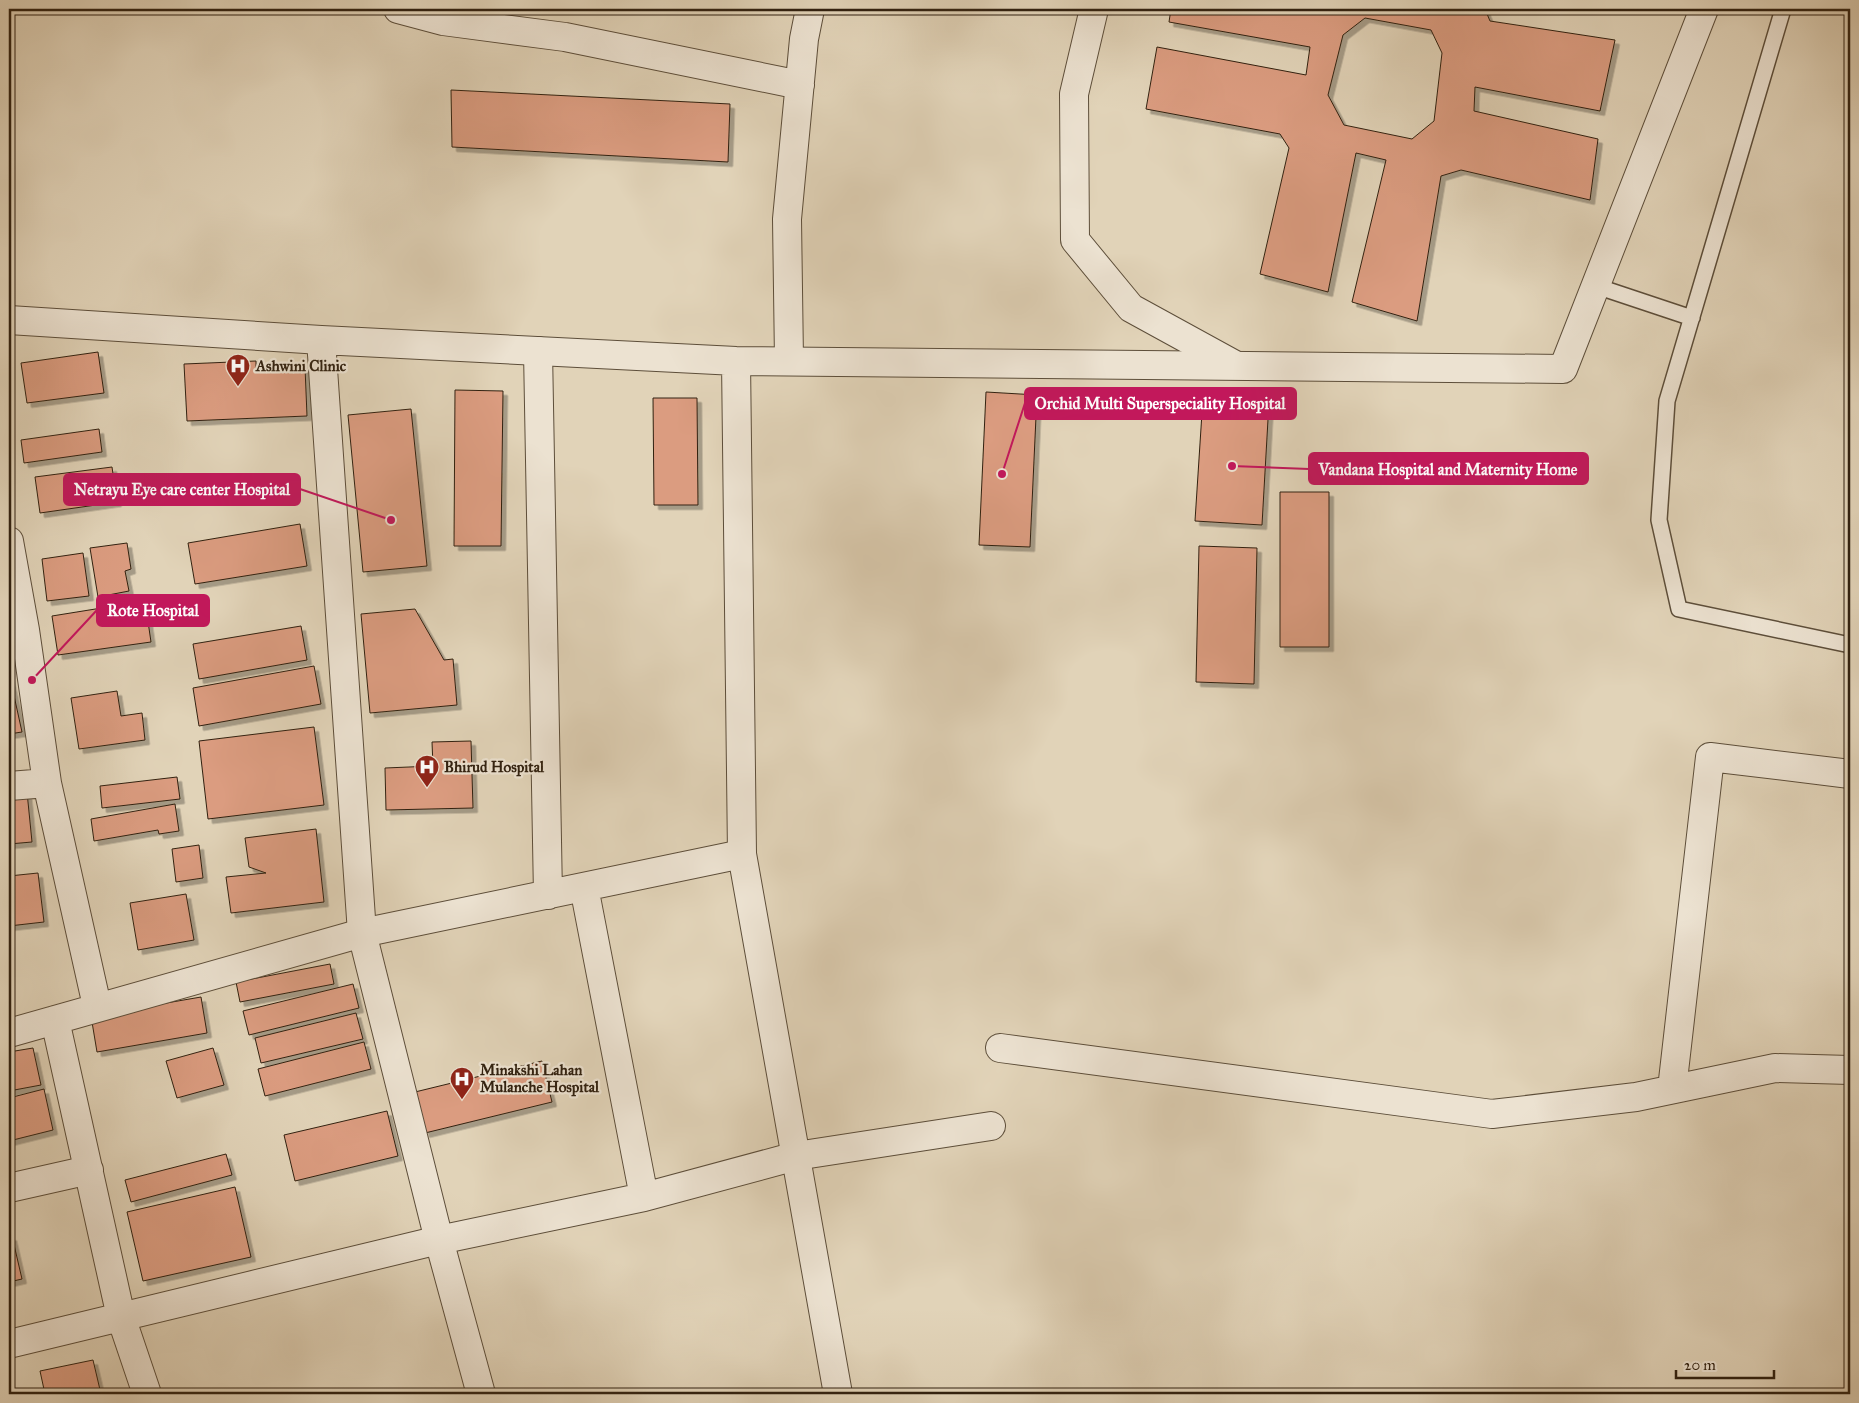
<svg xmlns="http://www.w3.org/2000/svg" width="1859" height="1403" font-family="'IM FELL Great Primer',serif">
  <style>
    .building { fill: #db9c80; stroke: #312110; fill-rule: evenodd; filter: url(#shadow) }
    .lines { fill: none; stroke-linecap: round; stroke-linejoin: round }
    .service-casing { stroke: #5d4e3a; stroke-width: 18 }
    .minor-casing { stroke: #5d4e3a; stroke-width: 30 }
    .tertiary-casing { stroke: #5d4e3a; stroke-width: 30 }
    .service { stroke: #ece2d1; stroke-width: 15 }
    .minor { stroke: #ece2d1; stroke-width: 28 }
    .tertiary { stroke: #ece2d1; stroke-width: 28 }
    .labels { text-anchor: middle; stroke-width: 4.5; stroke-linejoin: round; paint-order: stroke }
    .poi-label { font-size: 15px; font-weight: bold; fill: #312110; stroke: #ece2d1; text-anchor: start }
    .leader { fill: none; stroke: #c2185b; stroke-width: 2 }
    .callout-dot { fill: #c2185b; stroke: #ece2d1; stroke-width: 2 }
    .callout { fill: #c2185b; stroke: #c2185b; stroke-width: 2 }
    .callout-label { font-size: 16px; text-anchor: middle; font-weight: bold; fill: #fff }
  </style>
  <defs>
    <filter id="shadow"><feDropShadow dx="4.5" dy="4.5" stdDeviation="0" flood-color="#0004"/></filter>
  </defs>
  <rect width="100%" height="100%" fill="#e1d3b8"/>
  <filter id="stains"><feTurbulence type="fractalNoise" baseFrequency=".004" numOctaves="4"/><feColorMatrix values="0 0 0 0 .2 0 0 0 0 .09 0 0 0 0 .02 0 0 0 .5 -.17"/></filter>
  <radialGradient id="worn" r=".72"><stop offset=".6" stop-color="#630" stop-opacity="0"/><stop offset="1" stop-color="#630" stop-opacity=".3"/></radialGradient>
  <path class="building" d="M1171,9H1485L1490,21L1615,40L1600,111L1475,87L1474,111L1598,139L1590,200L1461,170L1441,176L1417,321L1352,302L1386,160L1356,153L1328,292L1260,274L1289,148L1280,134L1146,109L1157,47L1306,75L1310,47L1169,22ZM1365,18L1431,30L1442,53L1434,121L1412,139L1344,125L1328,95L1343,35Z
    M451,90L730,104L728,162L452,147Z
    M98,352L104,393L27,403L21,363Z
    M256,361V369L305,367L307,416L187,421L184,364Z
    M455,390L503,391L501,546H454Z
    M986,392L1037,395L1030,547L979,545Z
    M1203,397L1269,402L1262,525L1195,521Z
    M653,398H697L698,505H654Z
    M411,409L427,566L363,572L348,415Z
    M99,429L102,452L24,463L21,440Z
    M112,467L117,502L40,513L35,477Z
    M1280,492H1329V647H1280Z
    M300,524L307,566L195,584L188,543Z
    M127,543L131,569L125,571L129,591L98,597L90,548Z
    M1199,546L1257,548L1254,684L1196,682Z
    M83,553L89,596L47,601L42,559Z
    M145,601L151,642L58,655L52,616Z
    M415,609L444,660L453,659L457,705L370,713L361,614Z
    M301,626L307,660L199,679L193,644Z
    M314,666L321,704L199,726L193,688Z
    M9,673L22,732L9,734Z
    M117,691L121,716L142,713L145,740L79,749L71,698Z
    M314,727L324,805L208,819L199,741Z
    M471,741L473,808L386,810L385,768L433,766L432,742Z
    M177,777L180,799L102,808L100,786Z
    M27,792L32,842L9,844V794Z
    M175,804L179,831L159,834L158,830L94,841L91,819Z
    M316,829L324,902L231,913L226,877L266,873L249,867L245,838Z
    M199,845L203,878L176,882L172,849Z
    M38,873L44,922L9,926V876Z
    M186,894L194,940L138,950L130,903Z
    M330,964L334,984L240,1002L236,982Z
    M353,984L359,1008L249,1035L243,1011Z
    M201,997L207,1033L97,1052L91,1016Z
    M356,1013L363,1039L261,1063L255,1038Z
    M364,1042L371,1069L265,1096L258,1069Z
    M33,1048L41,1085L9,1091V1052Z
    M213,1048L224,1085L177,1098L166,1061Z
    M542,1061L552,1102L425,1133L415,1092Z
    M44,1089L53,1130L9,1141V1098Z
    M387,1111L398,1156L295,1181L284,1135Z
    M226,1154L232,1175L131,1202L125,1180Z
    M235,1187L251,1257L143,1281L127,1212Z
    M12,1236L22,1279L9,1282V1237Z
    M93,1360L101,1394H45L40,1371Z"/>
  <g class="lines">
    <defs>
      <path id="service" d="M1783,9L1667,401L1659,520L1679,609L1850,645
        M1596,286L1692,318"/>
      <path id="minor" d="M398,9L443,21L565,37L800,85
        M1094,9L1074,94L1075,240L1131,308L1235,365
        M538,351L548,895
        M789,360L787,219L804,39L810,9
        M9,541L25,630L47,783L97,1006
        M9,786L47,783
        M584,887L644,1197
        M55,1020L121,1317L147,1394
        M9,1033L362,933L742,854
        M1000,1048L1492,1114L1636,1097L1775,1068L1850,1070
        M1672,1089L1710,757L1850,774
        M9,1188L89,1170
        M9,1344L439,1240L644,1197L796,1156L991,1126"/>
      <path id="tertiary" d="M9,320L321,340L736,361L1563,369L1704,9
        M321,340L362,933L439,1240L481,1394
        M736,361L742,854L838,1394"/>
    </defs>
    <use href="#service" class="service-casing"/>
    <use href="#minor" class="minor-casing"/>
    <use href="#tertiary" class="tertiary-casing"/>
    <use href="#service" class="service"/>
    <use href="#minor" class="minor"/>
    <use href="#tertiary" class="tertiary"/>
  </g>
  <defs>
    <symbol id="hospital-pin" viewBox="-11 -11 22 30"><path d="M0 17L-7.5 6A9.5 9.5 0 1 1 7.5 6Z" fill="#8f2418" stroke="#ece2d1"/><path d="M-5-5h3v3.5h4V-5h3V5h-3V1.5h-4V5h-3Z" fill="#fff"/></symbol>
  </defs>
  <g fill-rule="evenodd">
    <use href="#hospital-pin" x="224" y="352" width="28" height="38"/>
    <use href="#hospital-pin" x="413" y="753" width="28" height="38"/>
    <use href="#hospital-pin" x="448" y="1065" width="28" height="38"/>
  </g>
  <g class="labels">
    <g class="poi-label">
      <text x="256" y="371">Ashwini Clinic</text>
      <text x="444" y="772">Bhirud Hospital</text>
      <text x="480" y="1075">Minakshi Lahan<tspan x="480" dy="17">Mulanche Hospital</tspan></text>
    </g>
  </g>
  <path class="leader" d="M1002 474L1025 403M1232 466L1309 469M391 520L300 489M32 680L97 610"/>
  <g class="callout-dot">
    <circle cx="1002" cy="474" r="5"/>
    <circle cx="1232" cy="466" r="5"/>
    <circle cx="391" cy="520" r="5"/>
    <circle cx="32" cy="680" r="5"/>
  </g>
  <g class="callout">
    <rect x="1025" y="388" width="271" height="31" rx="5"/>
    <rect x="1309" y="453" width="279" height="31" rx="5"/>
    <rect x="64" y="474" width="236" height="31" rx="5"/>
    <rect x="97" y="595" width="112" height="31" rx="5"/>
  </g>
  <g class="callout-label">
    <text x="1160" y="409">Orchid Multi Superspeciality Hospital</text>
    <text x="1448" y="475">Vandana Hospital and Maternity Home</text>
    <text x="182" y="495">Netrayu Eye care center Hospital</text>
    <text x="153" y="616">Rote Hospital</text>
  </g>
  <rect width="1859" height="1403" fill="none" stroke="#e1d3b8" stroke-width="30"/>
  <rect x="10" y="10" width="1839" height="1383" fill="none" stroke="#312110" stroke-width="2.5"/>
  <rect x="15" y="15" width="1829" height="1373" fill="none" stroke="#312110"/>
  <path d="M1676 1370v8h98v-8" fill="none" stroke="#312110" stroke-width="2.5"/>
  <text x="1684" y="1370" font-size="15" fill="#312110" stroke="#ece2d1" stroke-width="4" paint-order="stroke">20 m</text>
  <rect width="100%" height="100%" filter="url(#stains)"/>
  <rect width="100%" height="100%" fill="url(#worn)"/>
</svg>
